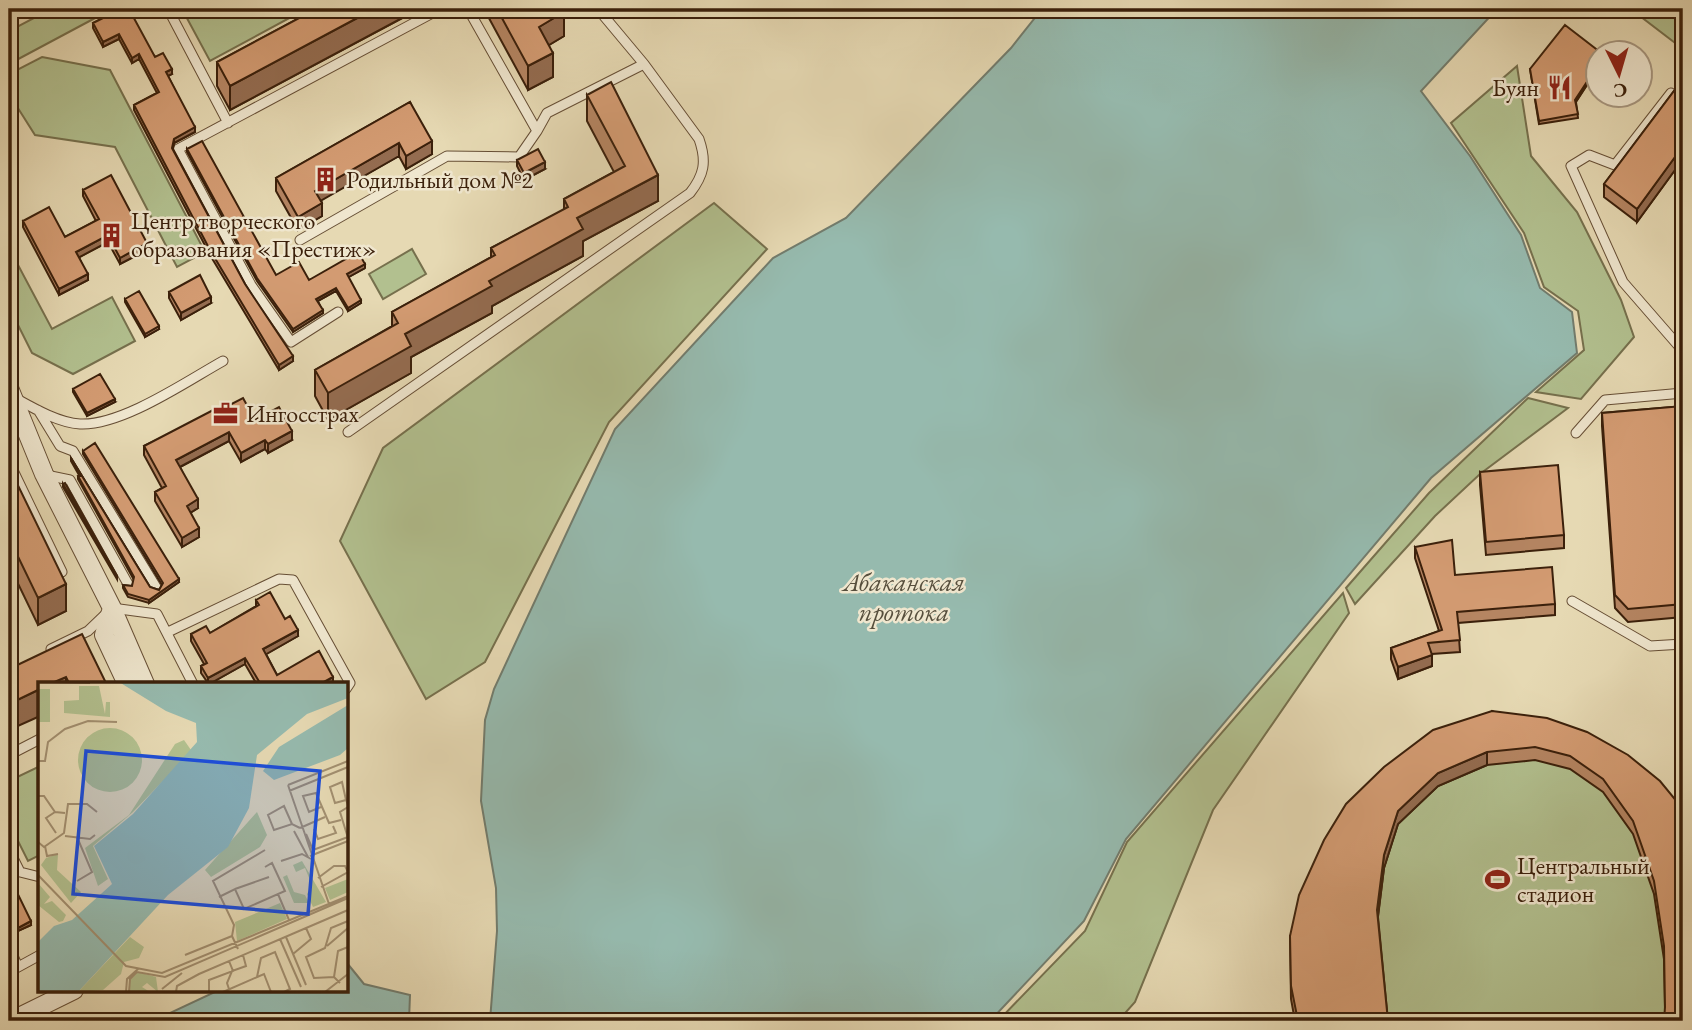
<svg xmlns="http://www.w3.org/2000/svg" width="1692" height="1030" font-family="'EB Garamond',serif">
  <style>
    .green { fill: #b2c08f; stroke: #76704d; stroke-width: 2 }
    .water { fill: #96baae; stroke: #727c6d; stroke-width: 2 }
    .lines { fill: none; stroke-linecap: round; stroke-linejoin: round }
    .lane-casing { stroke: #664e35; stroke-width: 11 }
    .street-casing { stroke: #664e35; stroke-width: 20 }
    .lane { stroke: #efe6ce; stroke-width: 9 }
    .street { stroke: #efe6ce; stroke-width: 18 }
    .wall { fill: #b58562; stroke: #3b200b; stroke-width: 2 }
    .shaded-wall { fill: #946c50; stroke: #3b200b; stroke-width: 2 }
    .building { fill: #d39b72; stroke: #3b200b; stroke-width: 2 }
    .labels { text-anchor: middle; stroke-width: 5; stroke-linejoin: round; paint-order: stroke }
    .poi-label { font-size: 24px; fill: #3b200b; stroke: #efe6ce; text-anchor: start }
    .water-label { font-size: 26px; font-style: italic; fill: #564e3c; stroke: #efe6ce }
    .inset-road { fill: none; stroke: #a28f70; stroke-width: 2 }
    .view { fill: #1d4ed8; fill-opacity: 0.15; stroke: #1d4ed8; stroke-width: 3.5 }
    .inset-edge { fill: none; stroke: #3b200b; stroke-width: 3.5 }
  </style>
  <rect width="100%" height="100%" fill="#e6d9b3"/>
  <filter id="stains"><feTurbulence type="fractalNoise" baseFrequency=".00286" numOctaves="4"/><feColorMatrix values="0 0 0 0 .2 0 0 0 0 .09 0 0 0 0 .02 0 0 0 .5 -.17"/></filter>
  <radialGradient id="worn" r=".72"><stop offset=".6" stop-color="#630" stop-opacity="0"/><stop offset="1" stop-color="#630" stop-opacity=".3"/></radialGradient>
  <path class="green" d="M51,9H112L9,64V31Z
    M182,9H306L210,61Z
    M1639,9H1683V49L1636,13Z
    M42,57L110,70L205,252L177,267L115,147L35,135L9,94V74Z
    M1517,66L1531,156L1577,212L1621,300L1634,337L1581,399L1536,392L1584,350L1578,311L1544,287L1524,233L1451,123Z
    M714,203L767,249L609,422L485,662L426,699L340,541L383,448Z
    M9,248L52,329L112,297L135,341L73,374L32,353L9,307Z
    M412,249L426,274L383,299L369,274Z
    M1528,398L1568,408L1480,474L1435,516L1355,604L1346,588L1429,493Z
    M1343,593L1349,613L1213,810L1135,1002L1118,1021H998L1085,931L1127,842Z
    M1433,743L1628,768L1683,1021H1295Z
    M40,766V855L28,861L9,823V781Z"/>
  <path class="water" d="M1042,9H1497L1421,91L1470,156L1521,235L1540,288L1572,312L1577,353L1431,478L1126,839L1084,921L990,1021H490L497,931L496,888L481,801L485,720L494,689L615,429L773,258L846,218L1011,48Z
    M347,963L364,984L410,995L409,1021H153L219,990H346Z"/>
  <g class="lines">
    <defs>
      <path id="lane" d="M168,9L228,123
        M468,9L537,131L547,113L644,64
        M1671,93L1615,165L1589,155L1571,166L1623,282L1683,351
        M300,240L447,156L519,157L537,131
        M338,312L291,342L251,285L178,149L440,9
        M15,398C33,408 59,423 80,424C122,426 187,381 223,361
        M38,410L60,446L73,451L156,587
        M348,432L690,193C704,175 707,162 699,139L644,64L598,9
        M1576,433L1605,400L1683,393
        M9,462L62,572
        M46,475L70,480L128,584
        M1572,601L1650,646L1683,644
        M168,632L279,579L293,580L350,683L346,689
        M51,649L88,631L112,608L157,614L193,684
        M9,755L40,739
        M9,850L20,872L40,877
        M9,947L18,967
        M9,972L40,955"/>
      <path id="street" d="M9,388L44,474L112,608L145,684
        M112,608L104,635L127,684
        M11,1021L74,990"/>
    </defs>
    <use href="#lane" class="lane-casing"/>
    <use href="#street" class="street-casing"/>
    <use href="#lane" class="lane"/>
    <use href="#street" class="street"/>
  </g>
  <path class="wall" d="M121,9L155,57L172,74L168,76L195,132L174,143L173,149L245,284L293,361L279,370L210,255L134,110V105L157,93L139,59L132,63L119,39L103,47L93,28V23Z
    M316,9H419L230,110L217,86V62Z
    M484,9H562L564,36L549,45L553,77L528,90Z
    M1598,52V68L1576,102L1578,118L1539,124L1530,69Z
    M1683,79V159L1637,222L1604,197V184Z
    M587,95L658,201L583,241V256L492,306V313L411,357V373L328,420L315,396V370L392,326V312L491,257V248L564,210V199L614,172L587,121Z
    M410,102L432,154L406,169L399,156L321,200L322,216L298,230L276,191V178Z
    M187,149L276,275L309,280L365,268L348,277L361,303L348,311L336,291L318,301L323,313L293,332L257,281L187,152Z
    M517,160L545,169L524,180L517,166Z
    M83,190L147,250L120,264L108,242L79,257L88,280L59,295L23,227V221L65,237L96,221L83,196Z
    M169,292L211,303L181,320L169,298Z
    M125,299L159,329L145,337L125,302Z
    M73,389L115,402L87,416L73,392Z
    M1683,406V617L1628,622L1615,608L1602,426V413Z
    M220,410L255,420L292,440L268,453L265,449L241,462L229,441L180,467L198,508L190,513L199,537L182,547L155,501V492L162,488L144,455V446Z
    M83,451L179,582L149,603L128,597L123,588V585L132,586L134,580L78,479V476L79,475L71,461V458L150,587L159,590L162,585L83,454Z
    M9,467L66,611L38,625L9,565Z
    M1480,472L1564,535V548L1486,555L1480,485Z
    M63,484L117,576V579L63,487Z
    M1415,547L1455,575L1555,604V615L1458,623L1460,652L1432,654V666L1398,679L1391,659V648L1439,631L1415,558Z
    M256,600L285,619L298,636L266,654L277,675L333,683H256L245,664L211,683H208L201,673V666L204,664L191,641V634L210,633L256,606Z
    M1492,711L1683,809L1665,1009L1664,959L1654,894L1633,834L1603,792L1570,769L1535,760L1487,765L1438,786L1398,824L1384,868L1378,917L1388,1021H1295L1291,999L1290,936Z
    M9,876L31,925L18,931L9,913Z"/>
  <path class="shaded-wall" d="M374,9H419L230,110V86Z
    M564,12V36L539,51V27Z
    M119,34V39L103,47V42Z
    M553,53V77L528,90V66Z
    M139,54V59L132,63V58Z
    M1598,65V68L1575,103V100Z
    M172,69V74L166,77V72Z
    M195,127V132L174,143L172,152L174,139Z
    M432,141V154L406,169V156Z
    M399,143V156L315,204V191Z
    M1683,146V159L1637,222V209Z
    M545,162V169L524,180V173Z
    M658,175V201L583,241V256L492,306V313L411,357V373L328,420V393L405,334L489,281L577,218Z
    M322,203V216L298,230V217Z
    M108,235V242L76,259V252Z
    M147,243V250L120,264V258Z
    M365,264V268L347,278V274Z
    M88,274V280L59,295V289Z
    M336,288V291L316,302V299Z
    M211,297V303L181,320V313Z
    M361,300V303L348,311V308Z
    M323,310V313L293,332V329Z
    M159,326V329L145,337V334Z
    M293,356V361L279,370V365Z
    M115,399V402L87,416V413Z
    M292,431V440L268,453V444Z
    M229,432V441L176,469V460Z
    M265,440V449L241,462V453Z
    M198,499V508L187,515V506Z
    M199,528V537L182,547V538Z
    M179,579V582L149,603V600Z
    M66,584V611L38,625V598Z
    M298,630V636L263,656V649Z
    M1432,655V666L1398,679V667Z
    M245,658V664L211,683H208V678Z
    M66,677V683H52Z
    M333,677V683H322Z
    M40,689V716L9,730V704Z
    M1487,752V765L1438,786L1398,824L1384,868L1377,923V910L1384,855L1398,811L1438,773Z
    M31,921V925L18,931V928Z"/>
  <path class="building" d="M121,9H129L155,57L163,53L172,69L166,72L195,127L174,139L172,148L245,284L293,356L279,365L210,250L134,105L159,92L139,54L132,58L119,34L103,42L93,23Z
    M316,9H374L230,86L217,62Z
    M497,9H562L564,12L539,27L553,53L528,66Z
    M1565,25L1600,52H1598V65L1575,100L1578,114L1539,121L1530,69Z
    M1683,79V146L1637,209L1604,184Z
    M611,82L658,175L577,218L583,229L489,281L492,286L405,334L411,346L328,393L315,370L398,323L392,312L495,255L491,248L568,207L564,199L625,166L587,95Z
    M410,102L432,141L406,156L399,143L315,191L322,203L298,217L276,178Z
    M202,141L276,275L299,262L309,280L358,252L365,264L347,274L361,300L348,308L336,288L316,299L323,310L293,329L257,278L187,149Z
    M538,149L545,162L524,173L517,160Z
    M111,175L147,243L120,258L108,235L76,252L88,274L59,289L23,221L49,207L65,237L99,219L83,190Z
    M200,275L211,297L181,313L169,292Z
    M139,291L159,326L145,334L125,299Z
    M100,374L115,399L87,413L73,389Z
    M243,398L255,420L279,407L292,431L268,444L265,440L241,453L229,432L176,460L198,499L187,506L199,528L182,538L155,492L166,486L144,446L219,407L220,410Z
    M1683,406V604L1628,609L1615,595L1602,413Z
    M95,443L179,579L149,600L128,594L123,585L132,586L134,577L78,476L81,475L71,458L150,587L159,590L163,583L83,451Z
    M1558,465L1564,535L1486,542L1480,472Z
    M9,467L66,584L38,598L9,538Z
    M65,483L117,576L63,484Z
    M1452,540L1455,575L1552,567L1555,604L1457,612L1460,640L1428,643L1432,655L1398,667L1391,648L1442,630L1415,547Z
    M270,592L285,619L290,616L298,630L263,649L277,675L319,651L333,677L322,683H260L245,658L208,678L201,666L207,663L191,634L206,626L210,633L259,605L256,600Z
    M82,634L106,683H69L66,677L52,683H40V689L9,704V669Z
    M1492,711L1547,718L1587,732L1628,755L1660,781L1683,809V1021H1664L1665,1007L1664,946L1654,881L1633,821L1603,779L1570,756L1535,747L1487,752L1438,773L1398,811L1384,855L1377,910L1388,1021H1298L1291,986L1290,936L1299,895L1324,840L1346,804L1384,767L1433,730Z
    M9,876L31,921L18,928L9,910Z"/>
  <defs>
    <symbol id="restaurant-bare" viewBox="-9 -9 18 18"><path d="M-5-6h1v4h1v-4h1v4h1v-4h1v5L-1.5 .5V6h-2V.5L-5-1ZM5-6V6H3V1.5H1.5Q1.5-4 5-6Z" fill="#8f2418" stroke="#efe6ce" stroke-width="2.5" paint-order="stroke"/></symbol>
    <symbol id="building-bare" viewBox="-9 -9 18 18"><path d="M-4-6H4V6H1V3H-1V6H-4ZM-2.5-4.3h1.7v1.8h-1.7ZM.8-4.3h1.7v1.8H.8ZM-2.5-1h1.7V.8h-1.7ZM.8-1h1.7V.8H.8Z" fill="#8f2418" stroke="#efe6ce" stroke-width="2.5" paint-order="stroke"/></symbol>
    <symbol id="office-bare" viewBox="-9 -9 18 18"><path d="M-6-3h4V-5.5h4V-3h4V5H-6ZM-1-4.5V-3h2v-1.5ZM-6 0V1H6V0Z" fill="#8f2418" stroke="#efe6ce" stroke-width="2.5" paint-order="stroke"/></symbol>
    <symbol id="stadium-bare" viewBox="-9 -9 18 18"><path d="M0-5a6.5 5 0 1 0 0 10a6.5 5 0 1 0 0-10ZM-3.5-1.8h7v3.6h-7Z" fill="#8f2418" stroke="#efe6ce" stroke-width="2.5" paint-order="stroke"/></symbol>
  </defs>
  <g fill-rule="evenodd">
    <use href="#restaurant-bare" x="1542" y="70" width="35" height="35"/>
    <use href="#building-bare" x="308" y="162" width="35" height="35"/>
    <use href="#building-bare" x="94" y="218" width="35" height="35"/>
    <use href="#office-bare" x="208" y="396" width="35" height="35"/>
    <use href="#stadium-bare" x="1480" y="862" width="35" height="35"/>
  </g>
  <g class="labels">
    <g class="poi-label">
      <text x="1539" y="96" text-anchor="end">Буян</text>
      <text x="346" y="188">Родильный дом №2</text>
      <text x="131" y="229">Центр творческого<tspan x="131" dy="28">образования «Престиж»</tspan></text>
      <text x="246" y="422">Ингосстрах</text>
      <text x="1517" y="874">Центральный<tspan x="1517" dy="28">стадион</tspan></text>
    </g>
    <g class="water-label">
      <text x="904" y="591">Абаканская<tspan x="904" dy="30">протока</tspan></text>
    </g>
  </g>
  <g transform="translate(38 682)">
    <rect width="310" height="310" fill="#e6d9b3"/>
    <path d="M41,4H61L67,32L68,20H72V35L26,31V19L41,18ZM0,7H12V40H0ZM40 78a32 32 0 1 1 64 0a32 32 0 1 1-64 0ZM146,58L153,68L150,73L95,130L55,164L70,197L60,204L47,166L91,133L137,62ZM219,130L229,153L222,165L173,195L167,188ZM20,172L19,188L43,210L33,221L3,183L8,176ZM264,179L288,220L275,225L269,212L274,203L267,186L258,190L255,183ZM249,193L256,210L267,213L271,221H256L245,195ZM310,197V210L292,218L287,206ZM0,201L12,215L6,222L14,219L28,233L25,239L21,240L0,223ZM242,221L249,237L199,259L197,240ZM92,255L106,265L101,276L86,280L83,292L65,308L40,310ZM100,290L118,295L120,310L109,301L104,305L112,310H92V298Z" fill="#b2c08f"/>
    <path d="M81,0H310V16L269,32L219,73L211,126L190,165L130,213L40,310H0V260L16,244L34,238L74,202L56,164L95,132L159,60L158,41L128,29ZM310,23V66L302,73L236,98L225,89L241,65Z" fill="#96baae"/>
    <path class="inset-road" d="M11,0L52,1M0,79H7L10,60L27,47L50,39L79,40M250,103L291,222M250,103L310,79M251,109L310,85M0,114H6L17,130L27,131M308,118L304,100L292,105L297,121L308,118L310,123M283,125L271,130L265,114L278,111L291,141L303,138M310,125L302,130L310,156M17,130L8,136L18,151M254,142L246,124L230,133L236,148L254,142L262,146M262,146L287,135M276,147L280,157L298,151L295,144M256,149L270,175M268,152L275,168L310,155M27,154L52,157L57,153M39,155L54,190L39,199M0,160L6,165L26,151L30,122H49L59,130M7,164L9,174L20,172M272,174L310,159M243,179L264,172L273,177M0,193L88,284L124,291L310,214M280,196L296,184H307L310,190L283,205M197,207L231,195M240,212L251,238M181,215L197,207L206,227L247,209L234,181L227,185M248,255L268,303M242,257L263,305M289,264L310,246M200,267L194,254L196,243L175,199L227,168M255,272L273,257L268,246M147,273L194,254M219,295L223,276L237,270L252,307L246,310M296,295L300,269L310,265M302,301L296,295L276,296L268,275L287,266L293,246L310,239M124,307L144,291M191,307L189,301L194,289L208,284L205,273M88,310L89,297L100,287M91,310L92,297L99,290L127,295L310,216M138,310L139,304L161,292L310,228M171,310V298L195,289L191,279M185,310L226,292L233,310M287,310L310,292"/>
    <path class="view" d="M48,69L282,89L270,232L35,212Z"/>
    <rect width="310" height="310" class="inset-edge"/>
  </g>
  <rect width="1692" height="1030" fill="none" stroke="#e6d9b3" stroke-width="35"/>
  <rect x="10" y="10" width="1671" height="1009" fill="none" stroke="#3b200b" stroke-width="3.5"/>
  <rect x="18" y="18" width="1657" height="995" fill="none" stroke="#3b200b" stroke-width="2"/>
  <g transform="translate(1619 74) rotate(175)"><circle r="33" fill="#efe6ce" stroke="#a79780" stroke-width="2"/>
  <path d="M0-5L12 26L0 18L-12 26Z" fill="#8f2418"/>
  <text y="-10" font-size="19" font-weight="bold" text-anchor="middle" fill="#3b200b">С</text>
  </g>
  <rect width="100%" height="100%" filter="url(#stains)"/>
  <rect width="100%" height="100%" fill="url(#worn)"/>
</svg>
